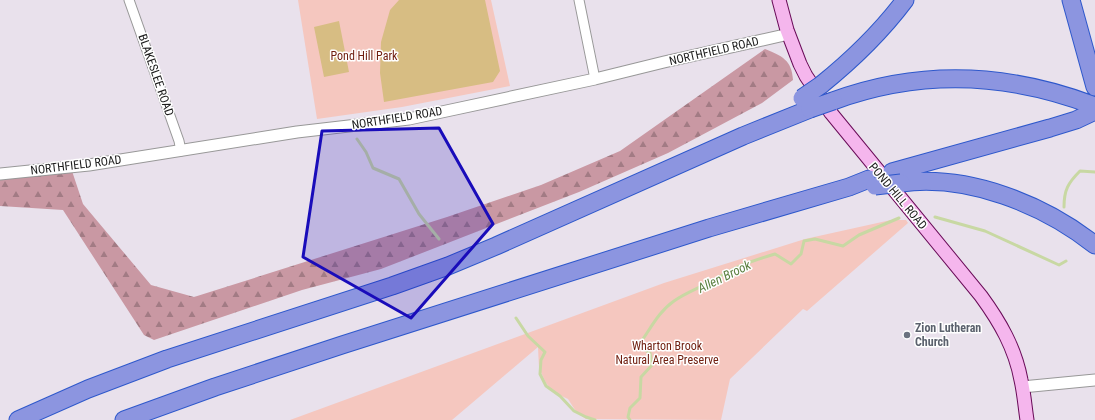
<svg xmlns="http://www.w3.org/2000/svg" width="1095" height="420" font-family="'Roboto Condensed',sans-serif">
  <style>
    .forest { fill: url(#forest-firs) }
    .park { fill: #f5c7bf }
    .pitch { fill: #d7bd83 }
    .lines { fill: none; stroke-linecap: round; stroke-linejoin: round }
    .stream { stroke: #c8d8a3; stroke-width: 3 }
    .minor-casing { stroke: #989898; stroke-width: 11 }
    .tertiary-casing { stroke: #989898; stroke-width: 13 }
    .secondary-casing { stroke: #690b58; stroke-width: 15 }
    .motorway-casing { stroke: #2e58cb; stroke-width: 19 }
    .minor { stroke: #fff; stroke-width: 9 }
    .tertiary { stroke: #fff; stroke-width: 11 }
    .secondary { stroke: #f5b6ed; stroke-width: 13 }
    .motorway { stroke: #8c95e0; stroke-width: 17 }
    .motorway-bridge-casing { stroke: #2e58cb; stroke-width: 19; stroke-linecap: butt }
    .motorway-bridge { stroke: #8c95e0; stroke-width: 17 }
    .marked { fill: #190cba; fill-opacity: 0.2; stroke: #190cba; stroke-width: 3; stroke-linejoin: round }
    .worship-dot { fill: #6b7280; stroke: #fff; stroke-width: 1.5 }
    .labels { text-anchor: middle; stroke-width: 3; stroke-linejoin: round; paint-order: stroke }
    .street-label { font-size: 12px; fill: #1b1b1b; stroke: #fff }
    .park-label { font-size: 12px; fill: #712011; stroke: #fff }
    .worship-label { font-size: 12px; font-weight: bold; fill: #5b616d; stroke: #fff; text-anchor: start }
    .water-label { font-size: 13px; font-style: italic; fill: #5a7f3f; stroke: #fff }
  </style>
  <defs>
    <pattern id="forest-firs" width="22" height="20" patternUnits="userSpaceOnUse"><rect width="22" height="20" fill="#c998a3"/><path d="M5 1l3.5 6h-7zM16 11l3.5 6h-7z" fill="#a27b84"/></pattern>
  </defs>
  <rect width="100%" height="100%" fill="#e9e1ec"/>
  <path class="forest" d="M765,49C782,56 792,60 793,80L762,103L668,153L579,192L381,269L302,290L154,340L144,335L63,210L0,206V176L72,171L83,204L151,285L194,297L447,217L541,185L620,151Z"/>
  <path class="park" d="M298,0H491L510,86L402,107L317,119Z
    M891,220H906L908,223L807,311L803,309L730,379L721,420L586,419L577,413L568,399L553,392L546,383L539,368L538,347L452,420H290L664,283L805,239Z"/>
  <path class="pitch" d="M399,0H485L500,71L493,82L384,102L380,73L381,42L390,10Z
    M339,21L349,72L324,77L314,27Z"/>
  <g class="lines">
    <path class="stream" d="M357,139L366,152L373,168L399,179L419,214L439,239
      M1064,207C1064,190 1068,183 1080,171L1095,172
      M935,217L985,231L1059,265L1066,261
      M516,318L528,336L545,352L541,360L540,374L546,386L560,396L574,411L586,417L595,420
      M630,420L628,417L630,408L640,398L641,377L652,365L650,353L638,346C650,330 658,312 674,301C684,294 694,290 704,285C718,278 731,269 745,264C755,260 765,257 775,254L791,264L801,254L804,241L815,239L843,246L859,235L899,218"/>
    <defs>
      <path id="minor" d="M129,0L179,141L181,151
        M579,0L595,79"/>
      <path id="tertiary" d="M0,174L89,165L297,132L409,119L595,79L664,62L789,34
        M1022,387L1095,380"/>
      <path id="secondary" d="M779,0L787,30L800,64L806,76L831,113L981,296C1000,322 1015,348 1021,380C1024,393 1025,407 1027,420"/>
      <path id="motorway" d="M1071,0L1095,87
        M821,85C852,60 881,32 905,0
        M833,101C920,69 1009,73 1095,106
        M892,172L1050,128L1076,120L1095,111
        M901,183C968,174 1043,204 1095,245
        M18,420L88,389L167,359L392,286L448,266L496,246L743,136L810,109
        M124,420L215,387L342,345L709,228L849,187L869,179"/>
    </defs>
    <use href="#minor" class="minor-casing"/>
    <use href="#tertiary" class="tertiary-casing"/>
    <use href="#secondary" class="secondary-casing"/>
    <use href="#motorway" class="motorway-casing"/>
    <use href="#minor" class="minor"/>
    <use href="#tertiary" class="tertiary"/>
    <use href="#secondary" class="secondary"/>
    <use href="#motorway" class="motorway"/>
    <defs>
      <path id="motorway-bridge" d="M802,98L821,85
        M810,109L833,101
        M875,186L901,183"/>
    </defs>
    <use href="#motorway-bridge" class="motorway-bridge-casing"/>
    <use href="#motorway-bridge" class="motorway-bridge"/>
  </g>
  <path class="marked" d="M439,128L493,224L411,318L303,257L322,131Z"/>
  <circle class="worship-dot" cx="907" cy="335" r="4"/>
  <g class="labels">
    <g class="street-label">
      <text transform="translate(714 51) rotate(-13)" y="4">NORTHFIELD ROAD</text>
      <text transform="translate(156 75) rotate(71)" y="4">BLAKESLEE ROAD</text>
      <text transform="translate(397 118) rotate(-9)" y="4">NORTHFIELD ROAD</text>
      <text transform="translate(76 165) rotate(-7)" y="4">NORTHFIELD ROAD</text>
      <text transform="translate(898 196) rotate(50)" y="4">POND HILL ROAD</text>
    </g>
    <g class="park-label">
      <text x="364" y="60">Pond Hill Park</text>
      <text x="667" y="350">Wharton Brook<tspan x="667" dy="14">Natural Area Preserve</tspan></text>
    </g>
    <g class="worship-label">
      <text x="915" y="332">Zion Lutheran<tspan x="915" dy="14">Church</tspan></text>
    </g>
    <g class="water-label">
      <text transform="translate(724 276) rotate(-26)" y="5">Allen Brook</text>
    </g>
  </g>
</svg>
